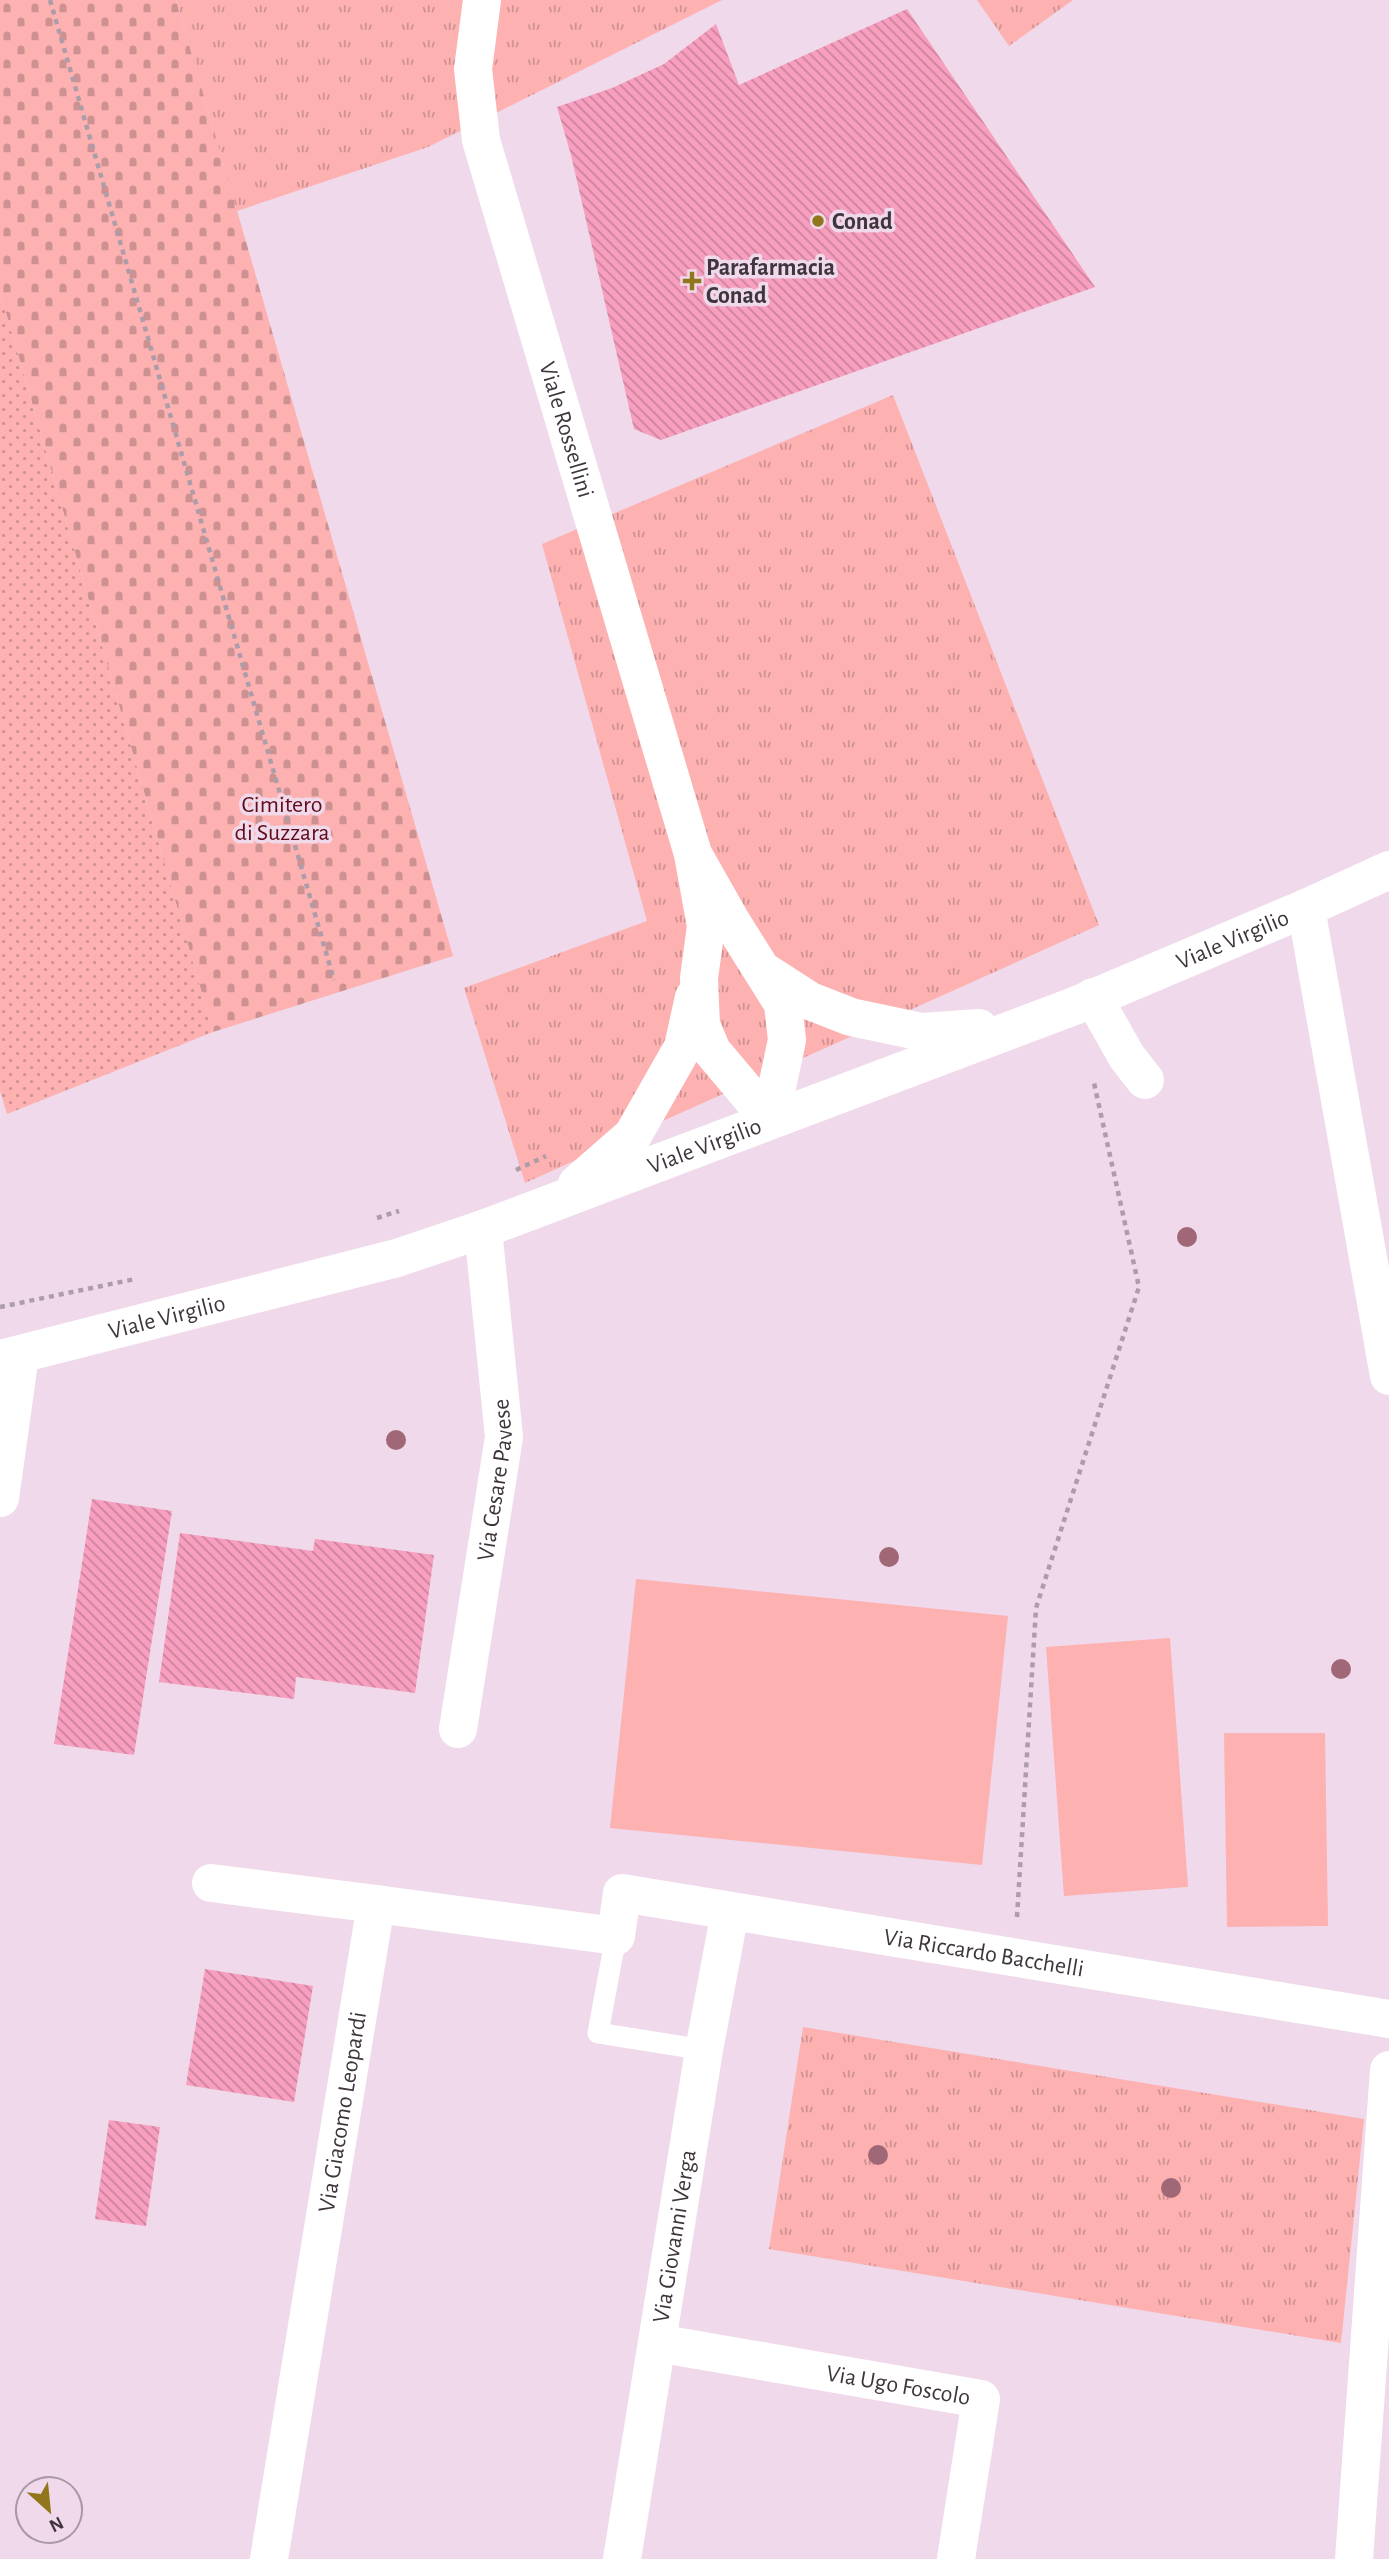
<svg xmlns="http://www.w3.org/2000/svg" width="1389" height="2559" font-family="'Alegreya Sans',sans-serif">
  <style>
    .grass { fill: url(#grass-tufts) }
    .cemetery { fill: url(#cemetery-stones) }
    .garden { fill: url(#garden-dots) }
    .pitch { fill: #fdb1b1 }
    .building { fill: url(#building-back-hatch) }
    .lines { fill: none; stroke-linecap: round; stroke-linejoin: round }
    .path { stroke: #ad9ca9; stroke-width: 4.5; stroke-dasharray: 5 5; stroke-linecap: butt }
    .lane { stroke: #fff; stroke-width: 21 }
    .street { stroke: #fff; stroke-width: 38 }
    .tree { fill: #a06877 }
    .poi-dot { fill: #92761c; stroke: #efd9ea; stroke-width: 2.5 }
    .labels { text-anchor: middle; stroke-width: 7; stroke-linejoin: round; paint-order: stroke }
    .poi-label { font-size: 24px; font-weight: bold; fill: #3f363d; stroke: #efd9ea; text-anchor: start }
    .street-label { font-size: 24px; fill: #3f363d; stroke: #efd9ea }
    .park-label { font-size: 24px; fill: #600c19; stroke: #efd9ea }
  </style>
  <defs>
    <pattern id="grass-tufts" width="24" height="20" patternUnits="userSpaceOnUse" patternTransform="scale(1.75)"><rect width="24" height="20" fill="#fdb1b1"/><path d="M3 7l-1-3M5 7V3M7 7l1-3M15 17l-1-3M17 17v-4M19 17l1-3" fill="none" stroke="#ce9191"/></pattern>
    <pattern id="cemetery-stones" width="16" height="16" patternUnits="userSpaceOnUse" patternTransform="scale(1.75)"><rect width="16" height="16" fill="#fdb1b1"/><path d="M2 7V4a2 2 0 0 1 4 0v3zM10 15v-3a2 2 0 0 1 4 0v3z" fill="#ce9191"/></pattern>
    <pattern id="garden-dots" width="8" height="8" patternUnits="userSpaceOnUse" patternTransform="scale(1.75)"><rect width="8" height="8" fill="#fdb1b1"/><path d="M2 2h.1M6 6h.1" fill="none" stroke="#ce9191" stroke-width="1.8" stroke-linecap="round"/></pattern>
    <pattern id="building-back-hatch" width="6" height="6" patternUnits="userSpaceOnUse" patternTransform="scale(1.75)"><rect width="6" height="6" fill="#f89ebf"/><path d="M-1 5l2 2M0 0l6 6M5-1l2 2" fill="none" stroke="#ca829c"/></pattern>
  </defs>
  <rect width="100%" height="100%" fill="#efd9ea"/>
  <path class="grass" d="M176,0H722L428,147L237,211Z
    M977,0H1073L1009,46Z
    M893,395L1099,925L525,1183L464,988L647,921L542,544Z
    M803,2027L1364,2119L1341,2343L769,2249Z"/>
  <path class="cemetery" d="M0,0H176L453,956L213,1032L0,292Z"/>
  <path class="garden" d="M0,292L213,1032L7,1114L0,1091Z"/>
  <path class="pitch" d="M636,1579L1008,1616L982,1865L610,1828Z
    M1170,1638L1188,1887L1064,1896L1046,1647Z
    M1224,1733H1325L1328,1926L1227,1927Z"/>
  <path class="building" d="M907,9L1095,287L661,440L634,429L571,155L557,107L612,88L664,64L716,24L739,85Z
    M92,1499L172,1511L134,1755L54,1744Z
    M180,1533L313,1551L315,1539L434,1555L415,1693L296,1677L294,1699L159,1682Z
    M205,1969L313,1986L294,2102L186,2085Z
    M109,2120L160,2127L146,2226L95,2219Z"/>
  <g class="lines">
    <path class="path" d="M50,0L334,980
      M516,1170L546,1156
      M377,1218L399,1211
      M0,1307L135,1279
      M1017,1917L1036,1608L1139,1287L1094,1083"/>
    <path class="lane" d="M616,1936L598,2033L704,2050"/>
    <g class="street">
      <path id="s1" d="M482,0L473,69L481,140L693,854L706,926L699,978L701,1025L712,1051L770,1120L787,1040L783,1004L731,921L693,854"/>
      <path d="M1306,908L1389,1376"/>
      <path d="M765,972L810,1001L851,1017L922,1032L979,1028"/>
      <path d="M1093,997L1127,1057L1145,1080"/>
      <path d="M577,1184L633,1135L683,1047L694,997"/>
      <path id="s2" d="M0,1359L397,1258L483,1229L1077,1005L1306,908L1389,870"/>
      <path d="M0,1498L20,1355"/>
      <path id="s3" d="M458,1729L504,1437L483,1229"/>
      <path d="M211,1883L376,1904"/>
      <path id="s4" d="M657,2343L981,2399L956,2559"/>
      <path id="s5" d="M269,2559L376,1904L616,1936L622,1893L1389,2019"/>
      <path id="s6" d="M622,2559L704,2050L730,1912"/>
      <path d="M1354,2559L1389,2070"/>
    </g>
  </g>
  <g class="tree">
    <circle cx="1187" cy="1237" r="10"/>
    <circle cx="396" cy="1440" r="10"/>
    <circle cx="889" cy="1557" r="10"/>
    <circle cx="1341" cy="1669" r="10"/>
    <circle cx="878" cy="2155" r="10"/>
    <circle cx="1171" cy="2188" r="10"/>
  </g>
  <g class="poi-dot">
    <circle cx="818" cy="221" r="7"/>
    <path d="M688.5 270.5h7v7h7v7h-7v7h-7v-7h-7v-7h7z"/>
  </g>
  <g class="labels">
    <g class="poi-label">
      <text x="832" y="229">Conad</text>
      <text x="706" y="275">Parafarmacia<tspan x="706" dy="28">Conad</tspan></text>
    </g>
    <g class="street-label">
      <text dy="8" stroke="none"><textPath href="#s1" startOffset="443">Viale Rossellini</textPath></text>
      <text dy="8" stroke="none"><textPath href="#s2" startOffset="1304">Viale Virgilio</textPath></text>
      <text dy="8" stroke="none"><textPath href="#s2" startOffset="737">Viale Virgilio</textPath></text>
      <text dy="8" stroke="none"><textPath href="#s2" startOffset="172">Viale Virgilio</textPath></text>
      <text dy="8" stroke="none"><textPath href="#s3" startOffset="252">Via Cesare Pavese</textPath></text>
      <text dy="8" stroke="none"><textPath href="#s5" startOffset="1316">Via Riccardo Bacchelli</textPath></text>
      <text dy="8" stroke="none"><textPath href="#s5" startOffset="453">Via Giacomo Leopardi</textPath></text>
      <text dy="8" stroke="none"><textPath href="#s6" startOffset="327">Via Giovanni Verga</textPath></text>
      <text dy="8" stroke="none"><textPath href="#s4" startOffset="245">Via Ugo Foscolo</textPath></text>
    </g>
    <g class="park-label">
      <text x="282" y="812">Cimitero<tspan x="282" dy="28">di Suzzara</tspan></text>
    </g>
  </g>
  <g transform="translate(49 2510) rotate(153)"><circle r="33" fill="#efd9ea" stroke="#a998a5" stroke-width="2"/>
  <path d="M0-5L12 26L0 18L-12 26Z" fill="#92761c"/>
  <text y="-10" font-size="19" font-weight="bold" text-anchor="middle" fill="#3f363d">N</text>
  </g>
</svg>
